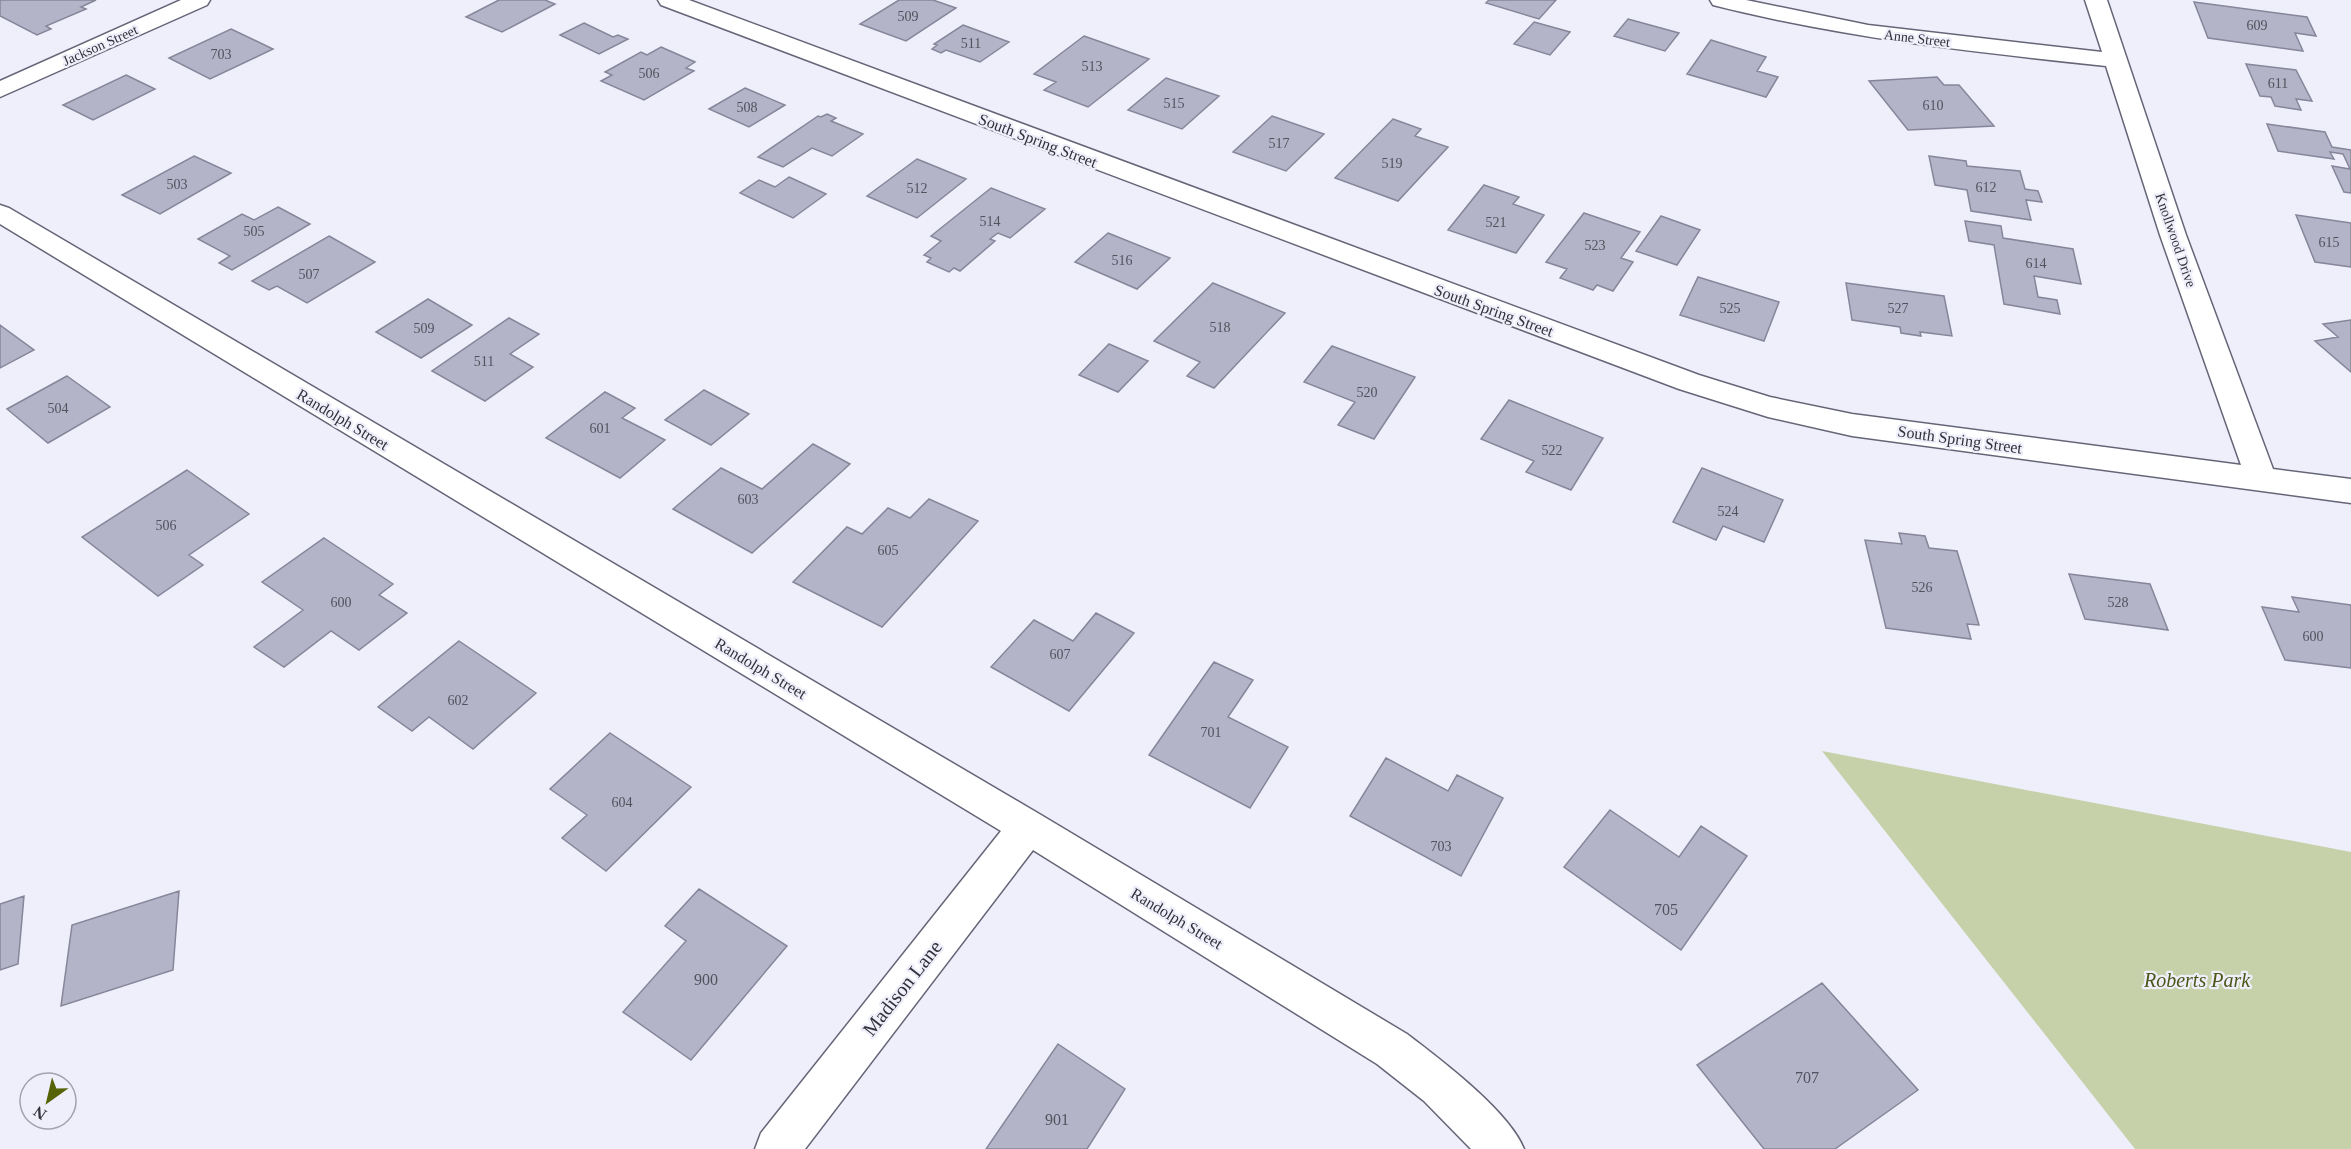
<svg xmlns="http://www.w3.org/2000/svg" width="2351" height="1149" font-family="'Times New Roman',serif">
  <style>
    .green { fill: #c7d1a9 }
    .building { fill: #b4b4c9; stroke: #86869a; stroke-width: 1.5 }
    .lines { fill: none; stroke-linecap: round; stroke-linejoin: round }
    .minor-casing { stroke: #656578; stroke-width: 3 }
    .minor { fill: #fff; fill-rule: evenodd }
    .labels { text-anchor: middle; stroke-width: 4.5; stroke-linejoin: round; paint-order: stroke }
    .number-label { font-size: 14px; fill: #52525d }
    .far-street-label { font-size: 14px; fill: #313139; stroke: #efeffc }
    .street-label { font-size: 16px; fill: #313139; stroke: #efeffc }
    .near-number-label { font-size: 16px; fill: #52525d }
    .near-park-label { font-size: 20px; font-style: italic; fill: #4b5617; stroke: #efeffc }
    .near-street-label { font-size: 20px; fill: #313139; stroke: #efeffc }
  </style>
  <rect width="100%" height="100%" fill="#efeffc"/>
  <path class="green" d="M1822,751L2351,852V1149H2135Z"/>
  <path class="building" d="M0,0H96L81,7L86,9L46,26L51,29L37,35L0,16Z
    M499,0H545L555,4L502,32L466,17Z
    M899,0H933L956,8L906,41L860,24Z
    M1489,0H1556L1539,19L1486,3Z
    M2194,2L2307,17L2316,36L2295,33L2303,51L2208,38Z
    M1628,19L1679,33L1665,51L1614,36Z
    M1534,22L1570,32L1550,55L1514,44Z
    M584,23L613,37L618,35L628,39L599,54L560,35Z
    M963,25L1009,42L980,62L946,50L941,53L932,49L937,45L934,44Z
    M231,29L273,49L210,79L169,58Z
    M1084,36L1149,59L1088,107L1044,90L1056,82L1034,74Z
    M1711,40L1766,57L1757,71L1778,77L1766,97L1687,74Z
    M661,47L695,62L686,68L694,71L644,100L601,81L612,75L605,72L641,52L647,55Z
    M2246,64L2296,70L2312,101L2296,99L2301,110L2275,106L2271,97L2260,96Z
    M126,75L155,89L93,120L63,105Z
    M1937,77L1944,85H1959L1994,126L1908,130L1869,81Z
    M1166,78L1219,96L1182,129L1128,110Z
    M745,88L785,105L749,127L709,109Z
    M827,114L836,118L831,121L863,134L832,156L812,148L783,167L758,157L818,116L821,117Z
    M1272,116L1324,134L1286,171L1233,152Z
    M1393,119L1421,129L1415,136L1448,147L1398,201L1335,178Z
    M2267,124L2325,132L2332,147L2351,150V193L2344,192L2332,166L2350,169L2343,154L2330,152L2334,159L2278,151Z
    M194,156L231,173L160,214L122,195Z
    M1929,156L1966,161L1967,166L2020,171L2025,189L2038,191L2042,202L2026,200L2031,220L1971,211L1967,190L1935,185Z
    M917,159L966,179L917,218L867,196Z
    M789,177L826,194L793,218L740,193L759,180L775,187Z
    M1484,185L1519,197L1513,204L1544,215L1516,253L1448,230Z
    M991,188L1045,209L1010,238L998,233L990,239L995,241L960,271L954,268L949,272L927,262L931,258L924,255L941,241L931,236Z
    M278,207L310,224L232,270L219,263L230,256L198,239L242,214L254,220Z
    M1584,213L1640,232L1621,258L1633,262L1613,291L1597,285L1593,290L1560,278L1567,269L1546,262Z
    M2296,215L2351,223V267L2315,262Z
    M1661,216L1700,230L1677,265L1636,251Z
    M1965,221L2001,226L2003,238L2073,249L2081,284L2034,276L2038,297L2057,300L2060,314L2004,304L1994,245L1969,241Z
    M1108,233L1170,258L1137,289L1075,262Z
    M329,236L375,262L307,303L277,286L269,290L252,281Z
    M1698,277L1779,302L1764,341L1680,315Z
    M1213,283L1285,313L1214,388L1187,376L1200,362L1154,341Z
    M1846,283L1944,296L1952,336L1920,332L1921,336L1901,333L1900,327L1852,320Z
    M428,299L472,325L421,358L376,332Z
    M509,318L539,334L510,354L533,367L485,401L432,371Z
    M2351,320V372L2315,341L2338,337L2323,324Z
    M0,325L34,350L0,368Z
    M1109,344L1148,361L1118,392L1079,375Z
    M1332,346L1415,377L1374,439L1338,425L1355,402L1304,382Z
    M67,376L110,407L48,443L7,409Z
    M704,390L749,414L711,445L665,420Z
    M605,392L635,408L622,418L665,440L620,478L546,438Z
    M1509,400L1603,438L1571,490L1526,472L1534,461L1481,439Z
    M813,444L850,464L752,553L673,509L721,468L762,489Z
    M1702,468L1783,500L1764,542L1723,526L1716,540L1673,522Z
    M187,470L249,514L189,555L203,565L158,596L82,537Z
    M929,499L978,521L882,627L793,582L847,527L862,534L888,508L910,518Z
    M1899,533L1925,536L1929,548L1957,551L1979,625L1967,624L1971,639L1886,628L1865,540L1902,544Z
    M324,538L393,584L379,595L407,613L359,650L331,631L284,667L254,647L303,610L262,582Z
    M2069,574L2150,584L2168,630L2085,619Z
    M2292,597L2351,605V668L2285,660L2262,607L2299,612Z
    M1096,613L1134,633L1069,711L991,667L1034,620L1073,641Z
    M459,641L536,693L473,749L429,717L412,731L378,707Z
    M1214,662L1253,680L1228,717L1288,747L1250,808L1149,755Z
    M610,733L691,787L606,871L562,838L587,815L550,789Z
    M1386,758L1448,791L1457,775L1503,798L1461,876L1350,816Z
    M1610,810L1679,857L1701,826L1747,856L1681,950L1564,867Z
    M699,889L787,946L691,1060L623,1012L686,941L665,926Z
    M179,891L173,970L61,1006L72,925Z
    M24,896L18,964L0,970V904Z
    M1822,983L1918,1090L1835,1149H1764L1697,1065Z
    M1058,1044L1125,1089L1087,1149H986Z"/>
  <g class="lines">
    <defs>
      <path id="minor" d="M181,0H210L207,5L0,97V81Z
        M658,0H689L1699,375L1770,397L1852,414L2241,465L2160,235L2106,66C1974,52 1843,38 1713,5L1710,0H1746L1868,25L2102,52L2085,0H2107L2186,235L2273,469L2351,479V503L1852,436L1768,417L1679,389L661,5Z
        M0,205L9,208L1041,815L1407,1034C1441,1060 1509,1111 1524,1149H1471L1424,1101L1377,1064L1033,850L805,1149H755L761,1133L1001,831L0,224Z"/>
    </defs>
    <use href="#minor" class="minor-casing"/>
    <use href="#minor" class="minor"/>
  </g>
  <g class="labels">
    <g class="number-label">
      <text x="908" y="21">509</text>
      <text x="2257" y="30">609</text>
      <text x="971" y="48">511</text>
      <text x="221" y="59">703</text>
      <text x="1092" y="71">513</text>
      <text x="649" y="78">506</text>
      <text x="2278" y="88">611</text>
      <text x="1174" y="108">515</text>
      <text x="1933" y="110">610</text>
      <text x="747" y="112">508</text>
      <text x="1279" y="148">517</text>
      <text x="1392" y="168">519</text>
      <text x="177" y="189">503</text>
      <text x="1986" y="192">612</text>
      <text x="917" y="193">512</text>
      <text x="990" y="226">514</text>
      <text x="1496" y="227">521</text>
      <text x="254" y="236">505</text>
      <text x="2329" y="247">615</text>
      <text x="1595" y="250">523</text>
      <text x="1122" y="265">516</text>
      <text x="2036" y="268">614</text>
      <text x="309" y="279">507</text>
      <text x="1730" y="313">525</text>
      <text x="1898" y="313">527</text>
      <text x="1220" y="332">518</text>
      <text x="424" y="333">509</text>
      <text x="484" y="366">511</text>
      <text x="1367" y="397">520</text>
      <text x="58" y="413">504</text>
      <text x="600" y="433">601</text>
      <text x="1552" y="455">522</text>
      <text x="748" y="504">603</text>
      <text x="1728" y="516">524</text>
      <text x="166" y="530">506</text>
      <text x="888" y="555">605</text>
      <text x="1922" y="592">526</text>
      <text x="341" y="607">600</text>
      <text x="2118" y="607">528</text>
      <text x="2313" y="641">600</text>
      <text x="1060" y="659">607</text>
      <text x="458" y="705">602</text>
      <text x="1211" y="737">701</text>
      <text x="622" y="807">604</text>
      <text x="1441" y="851">703</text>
    </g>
    <g class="far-street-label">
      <text transform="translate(1917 38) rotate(7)" y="5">Anne Street</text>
      <text transform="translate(100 45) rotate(-24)" y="5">Jackson Street</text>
      <text transform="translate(2176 240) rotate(71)" y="5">Knollwood Drive</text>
    </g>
    <g class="street-label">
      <text transform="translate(1038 140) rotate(21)" y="6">South Spring Street</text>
      <text transform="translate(1494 310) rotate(20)" y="6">South Spring Street</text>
      <text transform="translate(343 419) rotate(31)" y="6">Randolph Street</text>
      <text transform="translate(1960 439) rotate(8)" y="6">South Spring Street</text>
      <text transform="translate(761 668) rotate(31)" y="6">Randolph Street</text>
      <text transform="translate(1177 918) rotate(31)" y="6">Randolph Street</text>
    </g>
    <g class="near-number-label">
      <text x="1666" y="915">705</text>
      <text x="706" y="985">900</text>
      <text x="1807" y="1083">707</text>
      <text x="1057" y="1125">901</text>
    </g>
    <g class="near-park-label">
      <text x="2197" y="987">Roberts Park</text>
    </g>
    <g class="near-street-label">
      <text transform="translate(902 988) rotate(-52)" y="7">Madison Lane</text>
    </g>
  </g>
  <g transform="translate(48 1101) rotate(214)"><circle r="28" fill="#efeffc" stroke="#a3a3ae" stroke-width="1.5"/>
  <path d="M0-4.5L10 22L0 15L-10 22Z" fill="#566306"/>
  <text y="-9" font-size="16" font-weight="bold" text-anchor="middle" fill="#313139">N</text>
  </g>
</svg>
